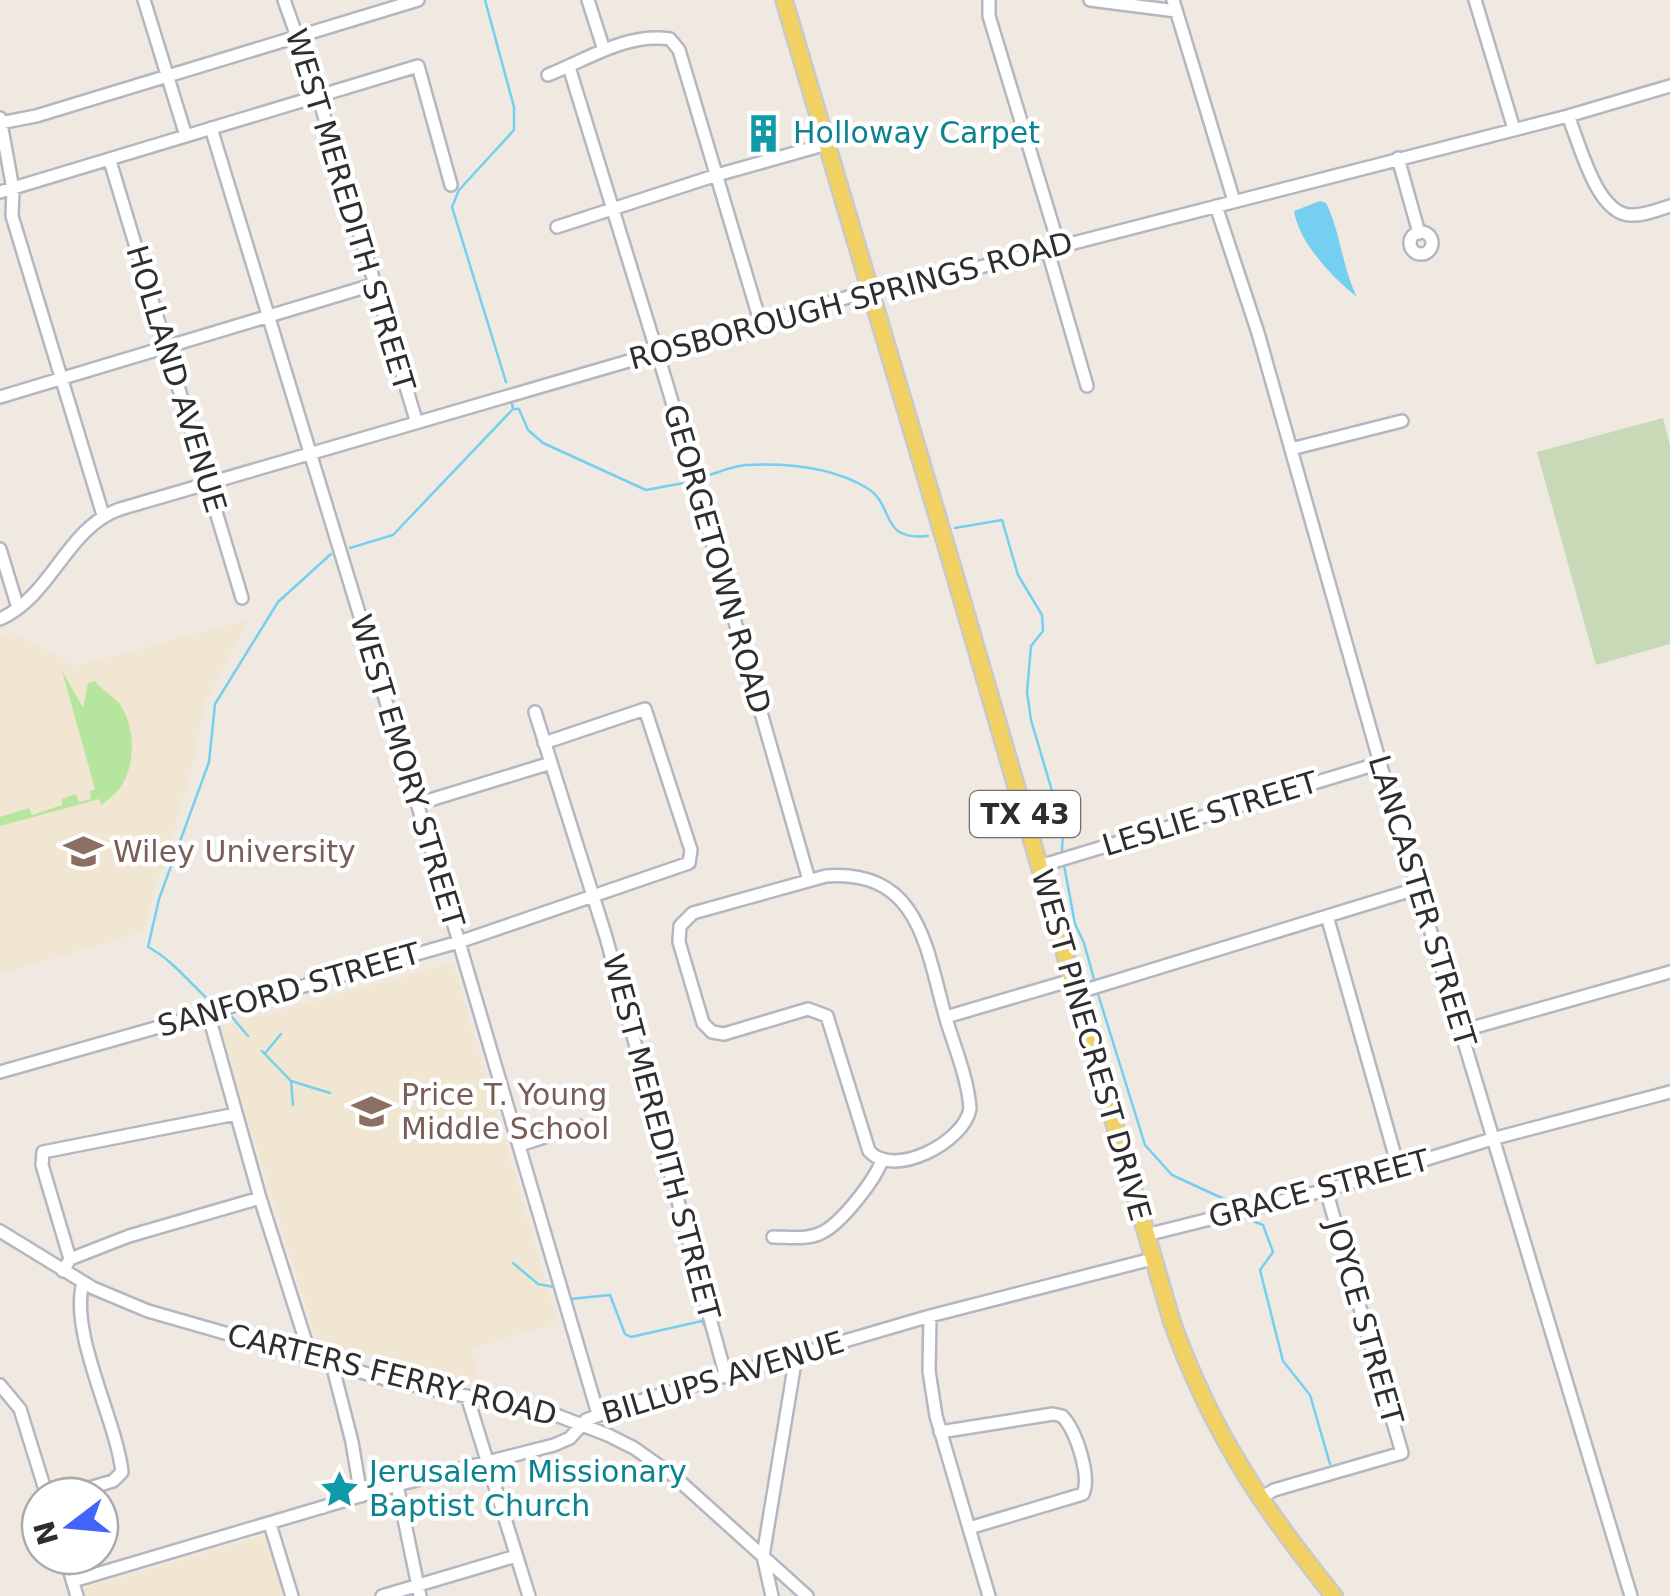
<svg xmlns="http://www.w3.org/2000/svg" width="1670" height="1596" font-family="'DejaVu Sans',sans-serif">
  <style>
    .education { fill: #f0e6d1 }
    .green { fill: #b6e59e }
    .cemetery { fill: #c8d9b8 }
    .water { fill: #75cff0 }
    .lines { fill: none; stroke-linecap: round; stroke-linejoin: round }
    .stream { stroke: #75cff0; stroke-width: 2.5 }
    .minor-casing { stroke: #b4b7c1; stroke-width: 16 }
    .major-casing { stroke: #c9c9c9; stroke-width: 20 }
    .minor { stroke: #fff; stroke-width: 11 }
    .major { stroke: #f2d163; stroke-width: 15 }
    .labels { text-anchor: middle; stroke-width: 9; stroke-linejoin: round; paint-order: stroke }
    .shield { fill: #fff; stroke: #6d6d6d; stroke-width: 2.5 }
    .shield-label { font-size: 28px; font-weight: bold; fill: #2e2e2e }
    .culture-label { font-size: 30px; fill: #0d838f; stroke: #fff; text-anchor: start }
    .street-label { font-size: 30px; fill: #2e2e2e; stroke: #fff }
    .education-label { font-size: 30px; fill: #785e54; stroke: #fff; text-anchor: start }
  </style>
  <rect width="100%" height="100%" fill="#efe9e1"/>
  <path class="education" d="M250,619L204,703L191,772L143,932L0,974V636L13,633L75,666Z
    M453,963L558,1324L471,1348L482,1385L317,1341L219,1027Z
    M266,1535L284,1596H83L81,1589Z"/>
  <path class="green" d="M62,671L83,708L88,683L95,681C102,690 112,695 119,703C136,727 136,765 120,788C116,794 107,800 102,805L99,799L0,826V817L29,808L32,815L62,805V799L76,794L79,802L91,799L90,791L95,789Z"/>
  <path class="cemetery" d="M1663,418L1670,445V644L1596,665L1537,452Z"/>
  <path class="water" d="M1320,201L1326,203C1340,230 1342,267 1357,297C1333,278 1299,243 1294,211Z"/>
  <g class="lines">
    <path class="stream" d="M485,0L514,107V130L459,190L452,207L506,382
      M515,409H519L528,430L543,443L646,490L689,482
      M700,478C715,474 731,466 746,465C786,463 832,467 867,488C896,506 878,541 928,536
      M955,528L1002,520L1018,575L1042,615L1043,631L1031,646L1027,692L1031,720L1052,791L1057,797
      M350,548L393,535L513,409L512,404
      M1060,806L1064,812L1062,850
      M1064,865L1075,924L1084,943L1094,979
      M1098,994L1145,1145L1172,1175L1237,1205
      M212,1003C191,985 173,960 148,947L159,899L209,762L215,704L278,602L331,554
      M232,1017L248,1036
      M262,1051L291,1081L330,1093
      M266,1052L281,1034
      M291,1081L293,1105
      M1242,1217L1263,1225L1273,1252L1260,1270L1283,1361L1310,1395L1330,1464
      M513,1263L538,1284L554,1287
      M570,1299L610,1295L625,1334L631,1337L702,1321L708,1332"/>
    <defs>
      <path id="minor" d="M144,0L186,136
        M284,0L318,96L416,420
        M588,0L604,50
        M989,0V16L1059,246
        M1090,0L1176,11
        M1173,0L1234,201
        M1475,0L1514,129
        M569,67L668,388L809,880
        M548,75C586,60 628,32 670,39L679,50L760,321
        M1568,116C1580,144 1596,213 1630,215C1643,216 1657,210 1670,206
        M0,118L13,189L12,216L103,515
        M0,123L36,116L418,0
        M211,128L446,898L598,1414
        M1398,158L1419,233
        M110,161L242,598
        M0,192L418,66L451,185
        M1216,206L1258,333L1380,763L1631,1596
        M557,227L717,175L827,144
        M1410 243a11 11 0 1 1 22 0a11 11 0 1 1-22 0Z
        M1047,248L1087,386
        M0,397L372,285
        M1291,449L1402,421
        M0,549L18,608
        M0,619C53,595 66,528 120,509L883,287L949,275L1568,116L1670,86
        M535,712L606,937L726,1377
        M417,804L551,763
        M1040,866L1380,763
        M826,876C920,869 926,948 946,1019C955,1048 968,1079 970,1109C964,1142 894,1179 869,1151L827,1016L808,1009L724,1034L712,1032L703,1023L679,942L680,926L693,913Z
        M1327,916L1399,1170
        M1076,993L1419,888
        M208,1013L260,1198L311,1358
        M946,1017L1072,980
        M1461,1031L1670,972
        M0,1072L459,942L689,863L691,850L645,709L544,743
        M520,1145L579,1126
        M0,1231L93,1288L148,1311L389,1380L556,1415L608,1435L634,1448L675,1477L807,1596
        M1146,1235L1326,1190L1492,1139L1670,1092
        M773,1237C789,1237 807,1240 821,1233C841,1224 875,1180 882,1160
        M70,1259L129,1236L260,1198
        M63,1271L70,1259L42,1165L43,1152L236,1114
        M930,1316L929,1371L936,1416L989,1596
        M332,1364L352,1442L361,1496
        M0,1385L20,1409L47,1496
        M467,1396L529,1596
        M940,1432L1053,1414L1062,1416C1076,1430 1091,1476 1083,1494L969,1528
        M397,1485L420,1596
        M62,1496L113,1481L122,1472C116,1419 69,1333 83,1283
        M1259,1499L1274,1490L1402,1453L1326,1190
        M270,1524L292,1596
        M65,1556L77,1596
        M73,1581L397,1485L554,1445L570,1438L586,1420L626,1405L930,1316L1152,1259
        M382,1596L516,1556
        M772,1596L763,1556L796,1356"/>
      <path id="major" d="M784,0L951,562L1172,1322C1211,1431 1262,1507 1334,1596"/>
    </defs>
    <use href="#minor" class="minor-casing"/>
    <use href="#major" class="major-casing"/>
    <use href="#minor" class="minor"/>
    <use href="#major" class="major"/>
  </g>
  <defs>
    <symbol id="building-bare" viewBox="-9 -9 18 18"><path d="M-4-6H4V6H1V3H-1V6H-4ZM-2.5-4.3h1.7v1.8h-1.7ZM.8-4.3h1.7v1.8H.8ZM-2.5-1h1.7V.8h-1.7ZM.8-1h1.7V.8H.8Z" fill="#0f9aa8" stroke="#fff" stroke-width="2.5" paint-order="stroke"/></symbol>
    <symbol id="university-bare" viewBox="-9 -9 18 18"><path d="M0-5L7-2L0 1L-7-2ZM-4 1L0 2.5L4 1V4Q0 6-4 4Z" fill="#8d6e63" stroke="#fff" stroke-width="2.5" paint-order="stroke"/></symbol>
    <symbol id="school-bare" viewBox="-9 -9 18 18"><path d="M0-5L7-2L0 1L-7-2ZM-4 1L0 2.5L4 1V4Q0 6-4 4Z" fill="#8d6e63" stroke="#fff" stroke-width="2.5" paint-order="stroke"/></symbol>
    <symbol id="sight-bare" viewBox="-9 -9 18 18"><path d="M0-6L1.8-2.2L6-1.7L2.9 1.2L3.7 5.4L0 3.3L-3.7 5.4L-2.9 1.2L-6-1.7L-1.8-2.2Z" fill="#0f9aa8" stroke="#fff" stroke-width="2.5" paint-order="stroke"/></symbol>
  </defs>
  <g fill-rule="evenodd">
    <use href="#building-bare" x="736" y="106" width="55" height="55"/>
    <use href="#university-bare" x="56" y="824" width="55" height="55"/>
    <use href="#school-bare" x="344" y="1084" width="55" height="55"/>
    <use href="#sight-bare" x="312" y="1462" width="55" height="55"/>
  </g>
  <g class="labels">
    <rect class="shield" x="970" y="791" width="110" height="46" rx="8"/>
    <g class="shield-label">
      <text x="1025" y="824">TX 43</text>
    </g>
    <g class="culture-label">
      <text x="793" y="143">Holloway Carpet</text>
      <text x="369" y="1482">Jerusalem Missionary<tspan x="369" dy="34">Baptist Church</tspan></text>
    </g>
    <g class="street-label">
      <text transform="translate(350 210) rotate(73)" y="10">WEST MEREDITH STREET</text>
      <text transform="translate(851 301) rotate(-15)" y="10">ROSBOROUGH SPRINGS ROAD</text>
      <text transform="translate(176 379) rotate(73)" y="10">HOLLAND AVENUE</text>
      <text transform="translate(717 559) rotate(74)" y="10">GEORGETOWN ROAD</text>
      <text transform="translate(407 771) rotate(73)" y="10">WEST EMORY STREET</text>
      <text transform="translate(1210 814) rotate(-17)" y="10">LESLIE STREET</text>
      <text transform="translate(1422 901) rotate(73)" y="10">LANCASTER STREET</text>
      <text transform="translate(289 990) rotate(-16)" y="10">SANFORD STREET</text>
      <text transform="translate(1091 1045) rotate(74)" y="10">WEST PINECREST DRIVE</text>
      <text transform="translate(661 1137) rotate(75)" y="10">WEST MEREDITH STREET</text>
      <text transform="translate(1319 1189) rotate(-15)" y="10">GRACE STREET</text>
      <text transform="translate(1364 1322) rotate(74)" y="10">JOYCE STREET</text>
      <text transform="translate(392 1375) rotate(14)" y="10">CARTERS FERRY ROAD</text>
      <text transform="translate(723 1378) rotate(-17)" y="10">BILLUPS AVENUE</text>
    </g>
    <g class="education-label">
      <text x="113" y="862">Wiley University</text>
      <text x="401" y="1105">Price T. Young<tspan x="401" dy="34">Middle School</tspan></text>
    </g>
  </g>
  <g transform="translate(70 1526) rotate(254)"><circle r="48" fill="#ffffff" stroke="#ababab" stroke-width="2.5"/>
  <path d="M0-8L18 38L0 25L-18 38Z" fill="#4264fb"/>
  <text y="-15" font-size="28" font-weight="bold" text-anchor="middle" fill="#2e2e2e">N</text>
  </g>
</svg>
